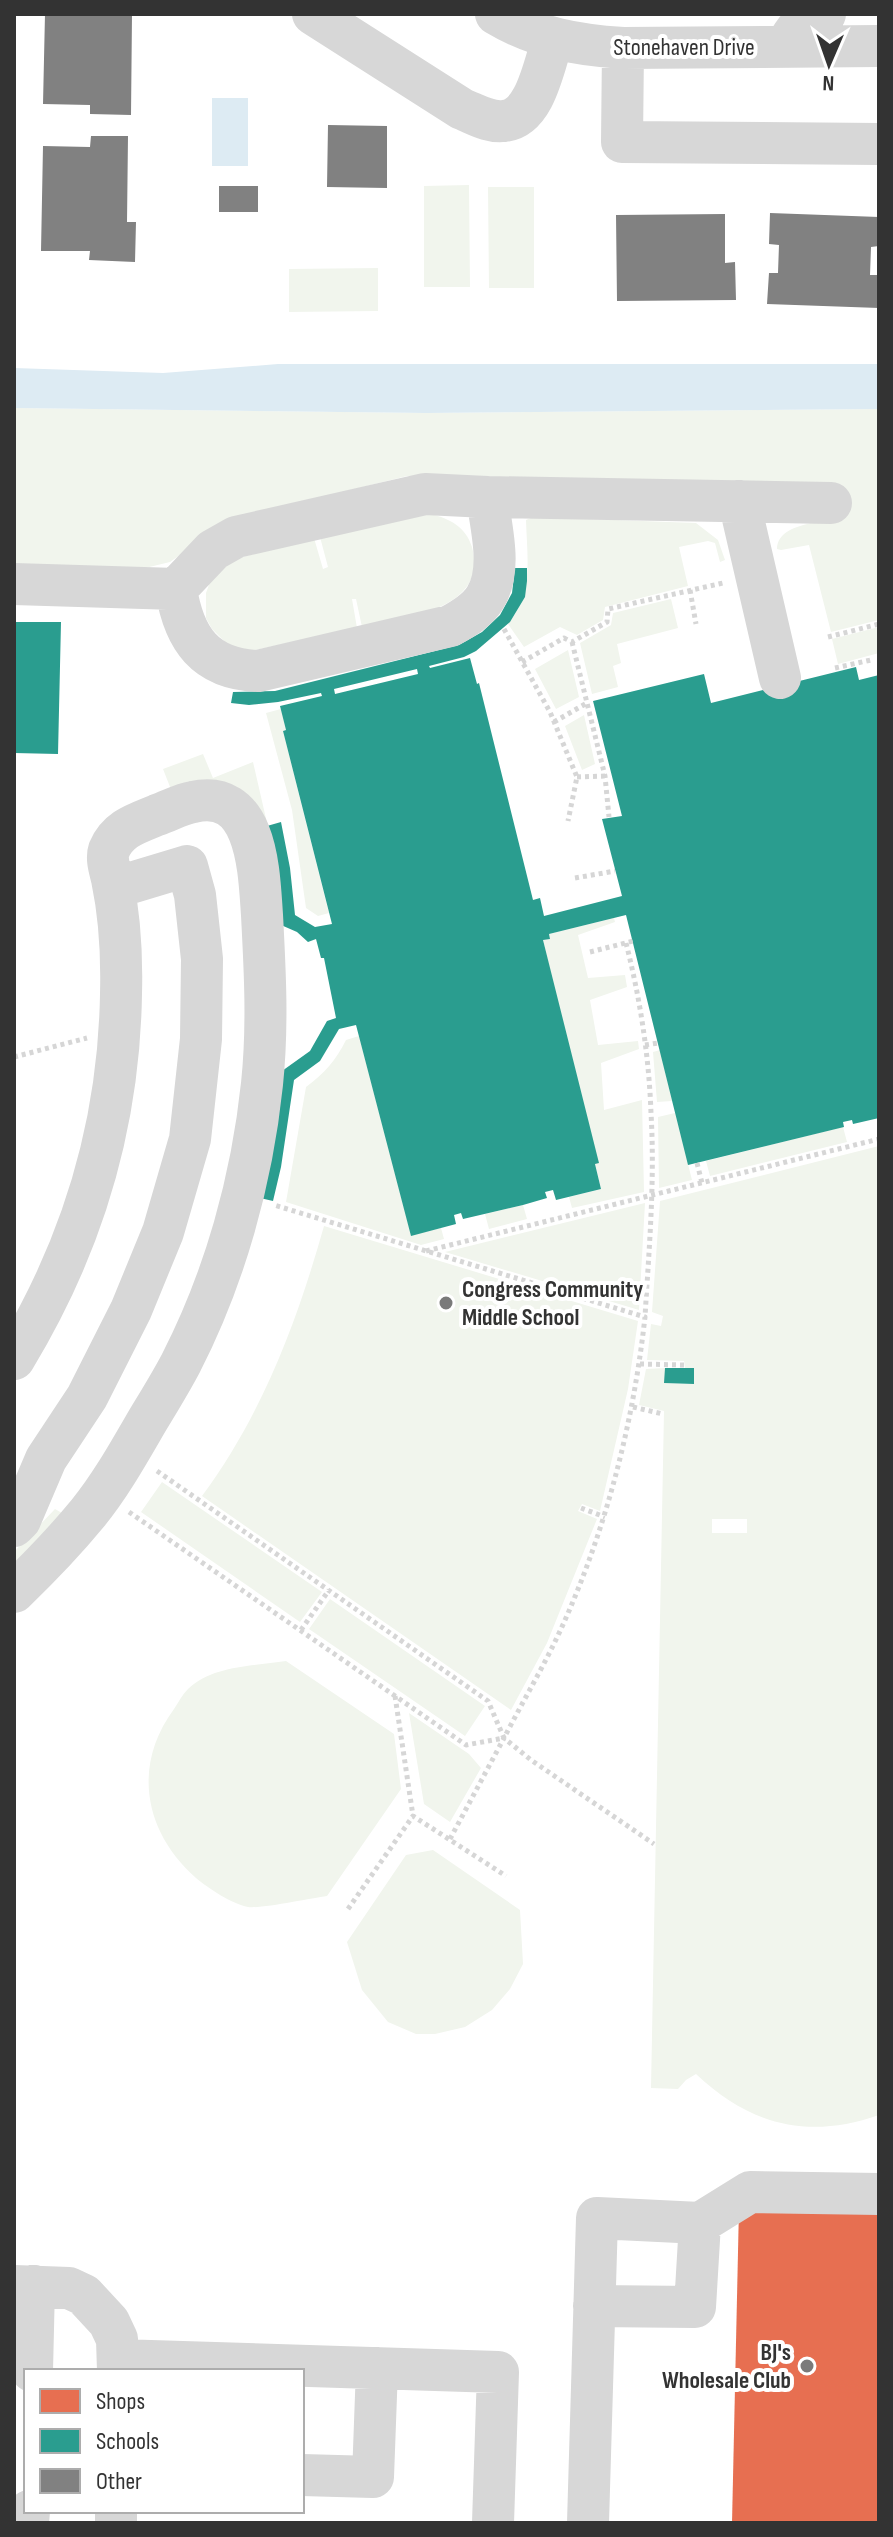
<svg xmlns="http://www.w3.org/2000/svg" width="893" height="2537" font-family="'Sofia Sans Condensed',sans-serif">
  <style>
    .green { fill: #f1f5ed; fill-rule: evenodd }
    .water { fill: #ddebf3 }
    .shops { fill: #e76f51 }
    .schools { fill: #2a9d8f; fill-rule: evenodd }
    .building { fill: #818181 }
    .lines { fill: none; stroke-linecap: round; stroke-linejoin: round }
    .path { stroke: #d6d6d6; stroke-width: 5; stroke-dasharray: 4 4; stroke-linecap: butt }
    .minor { stroke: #d7d7d7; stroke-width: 42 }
    .poi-dot { fill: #7a7a7a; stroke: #fff; stroke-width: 3 }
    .labels { text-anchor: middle; stroke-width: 8; stroke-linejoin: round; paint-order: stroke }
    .street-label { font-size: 24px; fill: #333; stroke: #fff }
    .poi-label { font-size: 24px; font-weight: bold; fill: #333; stroke: #fff; text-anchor: start }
  </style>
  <rect width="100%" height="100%" fill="#fff"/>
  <path class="green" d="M469,185L470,287H424V186Z
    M488,187H534V288H489Z
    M378,268V311L289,312V269Z
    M14,408L426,413L879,409V620L831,632L809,545L781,550L777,549C777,532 797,526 812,523L829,487L407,476L229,520L170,562L141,569L14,566Z
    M430,514C449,518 466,527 472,547C489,611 404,617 362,627L356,599H352L357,628L251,651L228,645L212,629L206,618V593L210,582L217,572L235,559L314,538L323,569L328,567L320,537Z
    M533,517L696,523L718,540L725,560L720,562L715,543L708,541L679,547L688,586L605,607L603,620L577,635L560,627L524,647L508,624C534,592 527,558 526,520Z
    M671,599L678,628L617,644L621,663L613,666L618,687L592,694L580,643L611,625L613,613Z
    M879,627V653L838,664L832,639Z
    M568,650L579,697L556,709L535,669Z
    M281,709L286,730L283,731L329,913L318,916L306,908L292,810L266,713Z
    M584,715L595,764L582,770L565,726Z
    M203,754L213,778L253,762L267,823L258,810L172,792L163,769Z
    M614,918L615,922L578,935L588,978L625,975L627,987L590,1000L598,1045L638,1041L639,1049L601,1063L604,1110L642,1100L644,1192L572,1208L569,1197L601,1189L543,940L550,939L549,934Z
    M359,1036L411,1235L441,1228L444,1239L421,1245L286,1202L306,1087C325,1073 336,1060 346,1040Z
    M660,1050L672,1101L657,1102L653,1052Z
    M675,1113L692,1180L659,1188L658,1117Z
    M843,1127L847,1142L710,1176L706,1161Z
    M879,1146V2115C808,2140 750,2125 696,2074L686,2080L678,2089L651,2088L664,1411L639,1405L646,1369L665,1368V1383L693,1384L685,1368L684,1361L647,1360L651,1324L661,1326L663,1316L652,1312L660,1201ZM712,1519H747V1533H712Z
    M645,1203L639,1310L445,1252Z
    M523,1205L527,1219L489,1229L485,1214Z
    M324,1226L638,1321L628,1389L600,1511L582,1504L578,1511L597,1519L547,1643L511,1710L202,1496C262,1415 297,1322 324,1226Z
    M162,1482L322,1592L300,1622L141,1512Z
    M55,1509L62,1513L14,1570V1552Z
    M330,1599L485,1706L465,1736L309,1629Z
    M286,1661L394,1734L401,1789L327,1896C311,1898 261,1909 248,1907C232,1904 208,1888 196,1878C144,1832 132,1766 174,1709C178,1703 182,1695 188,1689C213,1665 254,1666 286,1661Z
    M409,1713L469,1754L481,1768L450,1822L424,1804Z
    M433,1850L520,1910L523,1964L510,1989L492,2010L465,2027L435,2034H416L388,2022L362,1990L347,1942L406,1855Z"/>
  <path class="water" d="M212,98H248V166H212Z
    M278,364H879V409L426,413L14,408V368L163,373Z"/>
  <path class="shops" d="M739,2207L879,2210V2523H732Z"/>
  <path class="schools" d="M515,568H527V581L525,597L510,622L476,651L464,657L429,666L430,668L470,658L477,684L479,683L533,900L540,898L544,916L622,896L602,819L622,816L593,701L704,674L711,703L856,667L859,680L879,675V1118L853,1124L852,1120L843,1122L844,1127L688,1165L626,915L549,934L550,939L543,940L599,1163L595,1164L601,1189L556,1200L553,1190L545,1192L547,1198L523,1205L463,1219L461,1213L454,1215L456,1224L411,1236L356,1025L339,1029L320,1061L294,1080L281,1167L273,1201L260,1198L282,1071L310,1051L327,1021L336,1018L324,958H321L316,939L308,942L297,932L281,925L267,826L281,822L290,868L295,915L315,927L332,924L283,731L286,730L280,706L322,696L321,693L278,702L249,705L231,703L233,692L275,691L459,645L482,632L500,615L512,593ZM417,669L418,674L335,694L334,689Z
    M14,622H61L58,754L14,753Z
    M665,1368H694V1384L664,1383Z"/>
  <path class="building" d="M45,14H132L131,115L90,114V105L43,104Z
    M328,125L387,126V188L327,187Z
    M91,136H128L127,222H136L135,262L89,260L90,251H41L43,146L90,147Z
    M219,186H258V212H219Z
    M770,213L879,217V246L871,247L870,275H879V308L767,304L769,273H778L779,245L769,244Z
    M725,214V263L735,262L736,300L617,301L616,215Z"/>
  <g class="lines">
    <path class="path" d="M690,590L696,624
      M504,629L550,712L577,777L568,821
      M828,637L879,624
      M572,642L605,776L609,817
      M522,662L564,638L572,642L607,622L608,609L723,583
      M835,668L871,660
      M554,722L587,703
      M577,777L605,776
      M575,878L615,871
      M626,943C640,998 649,1056 651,1113C655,1181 649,1249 645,1317
      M590,952L633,941
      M645,1045L658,1043
      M14,1057L87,1038
      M697,1163L702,1183
      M426,1251L879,1139
      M640,1364L684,1365
      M633,1407L663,1414
      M157,1471L488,1701L504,1738C523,1701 544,1666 561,1629C606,1530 633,1425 645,1317L274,1205
      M581,1508L605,1517
      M129,1512L466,1745L504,1738
      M301,1630L329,1590
      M395,1696L413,1816
      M450,1839L504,1738L531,1760L654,1844
      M348,1909L413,1816L506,1876"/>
    <path class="minor" d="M313,14L462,109C475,114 489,123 504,121C536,118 544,64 553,39
      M496,14C536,38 577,45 623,48L879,46
      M785,47C797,28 801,18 825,14
      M623,48L622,142L879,144
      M425,494L487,497C491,528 503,570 485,598C477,611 463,619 450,626L258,671C205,669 184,639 176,589L213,550L236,537Z
      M487,497L831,503
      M739,501L780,678
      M14,584L176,589
      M14,1359C82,1247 119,1125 121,994C122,956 120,917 112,879C110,870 106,859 109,850C118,828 138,823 157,815C169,811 181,804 193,802C258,787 259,873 262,915C265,971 268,1027 262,1084C252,1180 225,1277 181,1363C170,1384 158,1403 146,1423C128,1454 110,1486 88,1513C65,1541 40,1567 14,1592
      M14,1526L20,1520L46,1459L87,1397L131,1310L163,1232L190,1139L201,1039L202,959L195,895L187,866L114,888
      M700,2223L750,2192L879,2194
      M14,2286L69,2288L84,2295L109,2322L117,2339L118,2371
      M118,2360L498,2372L493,2523
      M32,2371L34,2286
      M302,2475L373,2477L377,2368
      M28,2523L29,2511
      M116,2523V2511
      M588,2523L597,2218L700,2223L695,2307L594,2306"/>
  </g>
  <g class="poi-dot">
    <circle cx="446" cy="1303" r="8"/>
    <circle cx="807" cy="2366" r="8"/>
  </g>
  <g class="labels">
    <g class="street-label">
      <text x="684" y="55">Stonehaven Drive</text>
    </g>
    <g class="poi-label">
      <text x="462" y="1297">Congress Community<tspan x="462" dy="28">Middle School</tspan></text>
      <text x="791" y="2360" text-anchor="end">BJ's<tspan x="791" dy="28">Wholesale Club</tspan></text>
    </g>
  </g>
  <rect width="893" height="2537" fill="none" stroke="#333333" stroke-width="32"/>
  <rect x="24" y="2369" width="280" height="144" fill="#ffffff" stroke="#adadad" stroke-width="2"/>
  <rect x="40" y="2389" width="40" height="24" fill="#e76f51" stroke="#adadad" stroke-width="2"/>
  <text x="96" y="2409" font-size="24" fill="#333333">Shops</text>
  <rect x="40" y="2429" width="40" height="24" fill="#2a9d8f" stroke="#adadad" stroke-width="2"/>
  <text x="96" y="2449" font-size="24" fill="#333333">Schools</text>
  <rect x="40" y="2469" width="40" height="24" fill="#818181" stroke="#adadad" stroke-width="2"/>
  <text x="96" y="2489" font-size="24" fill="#333333">Other</text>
  <g transform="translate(829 64) rotate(182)" stroke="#ffffff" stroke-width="6" paint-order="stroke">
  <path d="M0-6L14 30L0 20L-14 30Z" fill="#333333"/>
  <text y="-12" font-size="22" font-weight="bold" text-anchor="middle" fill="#333333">N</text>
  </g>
</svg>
